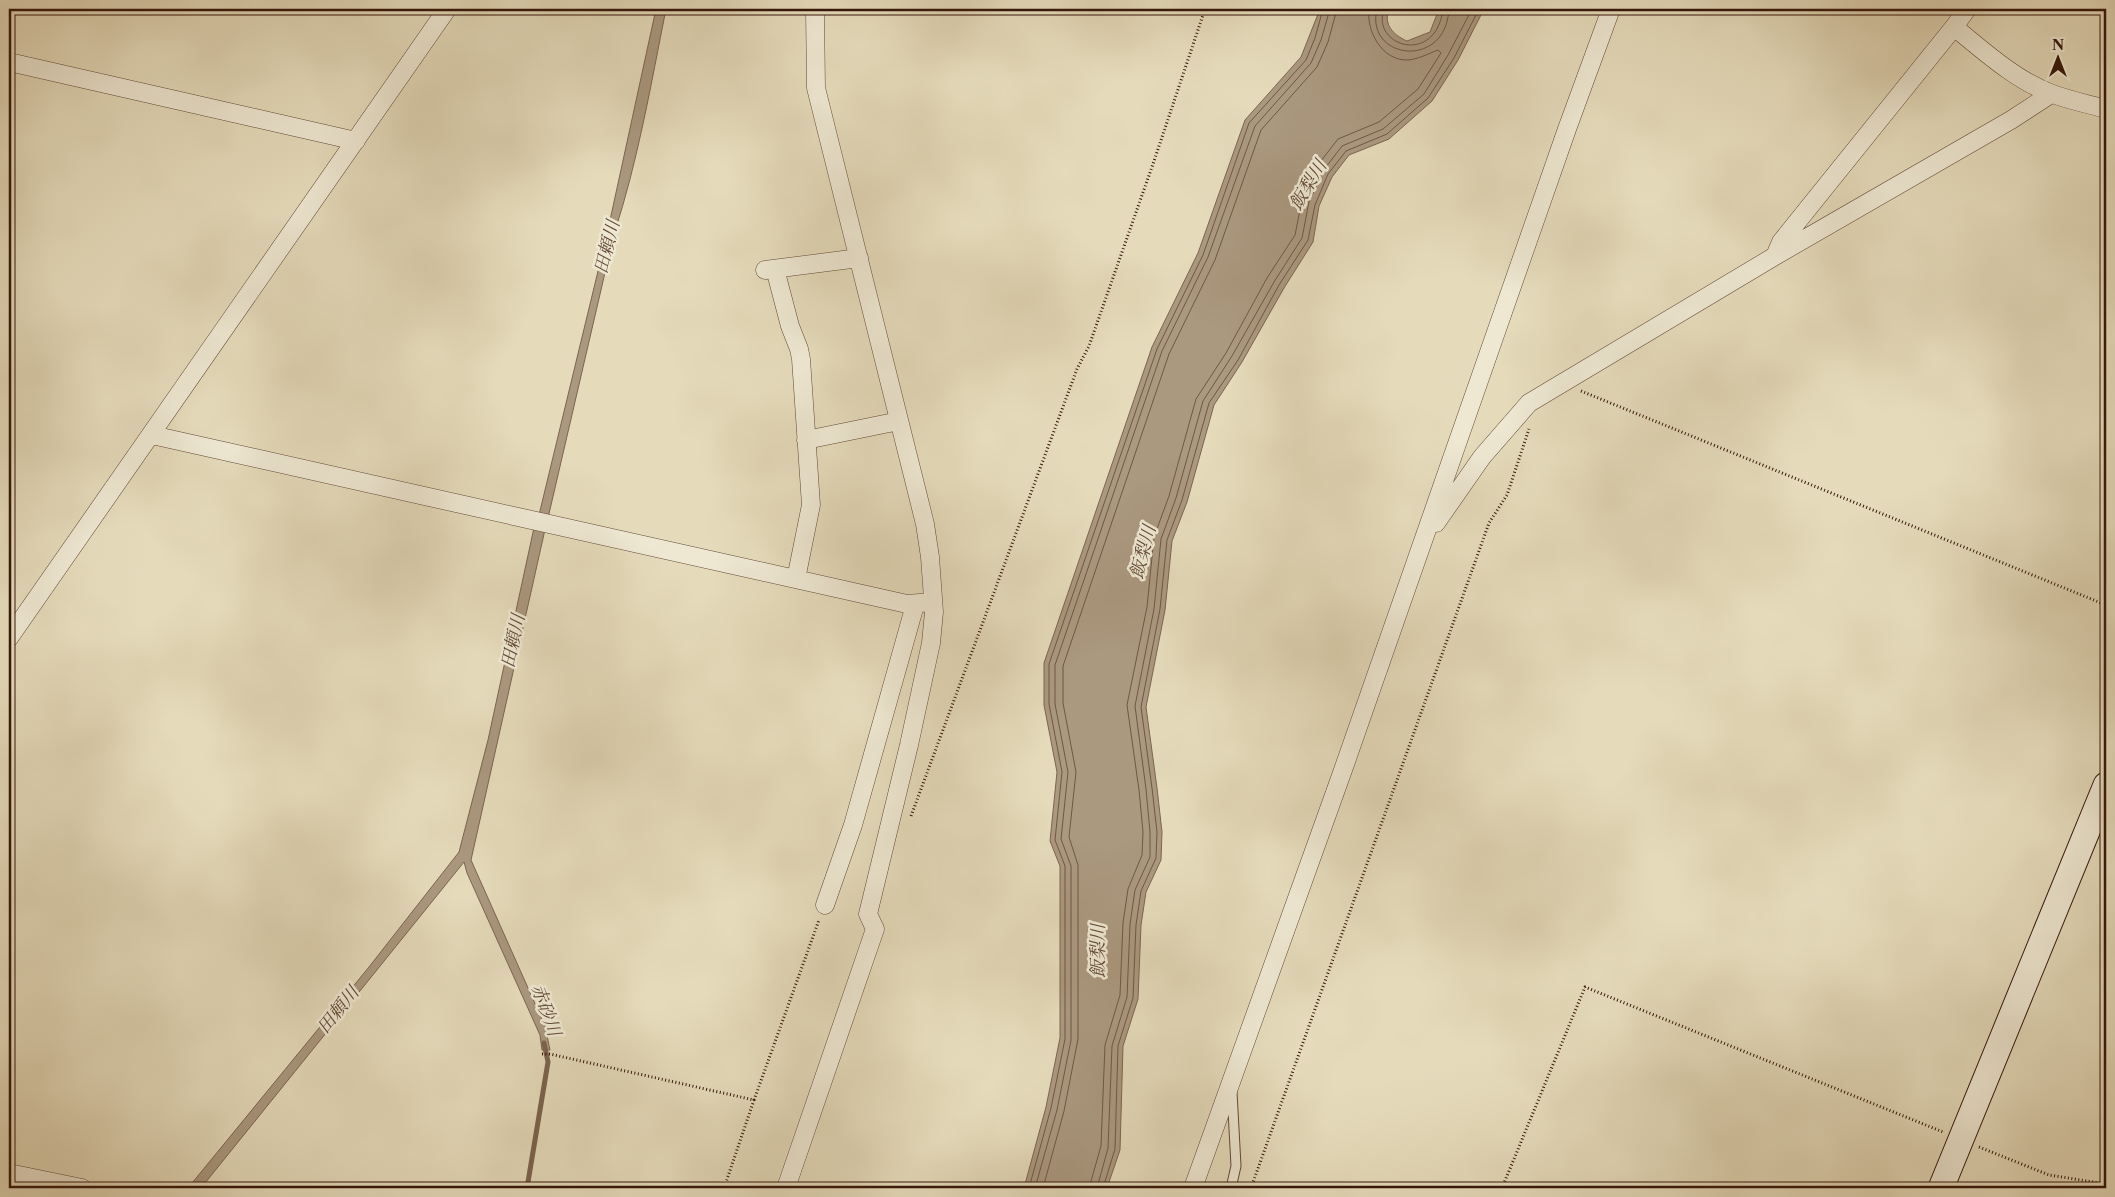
<svg xmlns="http://www.w3.org/2000/svg" width="2115" height="1197" font-family="'Libre Caslon Text','Noto Serif JP',serif">
  <style>
    .water { fill: #aa987f; stroke: #7c6450 }
    .lines { fill: none; stroke-linecap: round; stroke-linejoin: round }
    .shore { stroke: #705744; stroke-width: 1 }
    .stream { stroke: #7c6450; stroke-width: 5 }
    .lane-casing { stroke: #624736; stroke-width: 11 }
    .street-casing { stroke: #624736; stroke-width: 19 }
    .secondary-casing { stroke: #36160a; stroke-width: 27 }
    .path { stroke: #36160a; stroke-width: 3; stroke-dasharray: 1 2.5; stroke-linecap: butt }
    .lane { stroke: #eee8d3; stroke-width: 9 }
    .street { stroke: #eee8d3; stroke-width: 18 }
    .secondary { stroke: #eee8d3; stroke-width: 25 }
    .labels { text-anchor: middle; stroke-width: 5; stroke-linejoin: round; paint-order: stroke }
    .water-label { font-size: 18px; font-style: italic; fill: #644a39; stroke: #eee8d3 }
  </style>
  <rect width="100%" height="100%" fill="#e5dbbb"/>
  <filter id="stains"><feTurbulence type="fractalNoise" baseFrequency=".004" numOctaves="4"/><feColorMatrix values="0 0 0 0 .2 0 0 0 0 .09 0 0 0 0 .02 0 0 0 .5 -.17"/></filter>
  <radialGradient id="worn" r=".72"><stop offset=".6" stop-color="#630" stop-opacity="0"/><stop offset="1" stop-color="#630" stop-opacity=".3"/></radialGradient>
  <path class="water" d="M656,9H666C651,84 638,161 614,234L548,518L539,515L607,234Z
    M1320,9H1389C1383,24 1393,35 1407,41L1430,32L1439,9H1484L1458,60L1432,101L1389,139L1349,155L1332,177L1319,206L1313,242L1284,288L1242,362L1214,405L1187,502L1172,541L1165,610L1146,707L1157,788L1162,832L1161,860L1146,892L1141,925L1138,999L1123,1046L1120,1150L1107,1188H1024L1046,1107L1060,1038V866L1050,841L1057,772L1044,705V663L1152,347L1198,253L1245,120L1301,57Z
    M535,523L546,525L471,860L545,1026L550,1050H542L540,1035L467,873L464,862L201,1188H188L369,967L459,852L488,740Z"/>
  <g class="lines">
    <path class="shore" d="M1377,9C1364,59 1446,71 1449,9
      M1384,9C1370,46 1436,67 1443,9
      M1029,1188L1051,1108L1065,1039V866L1055,840L1062,772L1049,704V664L1157,349L1203,255L1249,123L1306,60L1315,38L1323,9
      M1035,1188L1057,1110L1071,1040V866L1061,839L1068,772L1055,704V665L1162,351L1208,257L1255,126L1311,63L1321,40L1330,9
      M1043,1188L1064,1111L1078,1039V865L1069,837L1076,772L1063,703V666L1169,354L1215,260L1261,130L1317,67L1328,42L1337,9
      M1089,1188L1101,1146L1105,1045L1120,995L1123,923L1128,889L1142,855L1143,832L1139,790L1127,705L1147,607L1154,537L1169,496L1196,399L1226,353L1267,278L1295,235L1302,200L1317,166L1338,139L1379,122L1418,89L1441,53L1438,50C1428,54 1418,59 1408,60C1382,61 1366,31 1369,9
      M1097,1188L1108,1148L1112,1046L1127,997L1130,924L1135,890L1150,857V832L1146,789L1135,706L1154,609L1161,539L1176,498L1203,401L1232,356L1274,282L1302,238L1309,202L1323,171L1342,146L1383,129L1424,94L1448,55L1472,9
      M1103,1188L1115,1149L1118,1046L1133,998L1136,925L1141,891L1156,858L1157,832L1152,788L1141,707L1160,609L1167,540L1182,500L1209,403L1238,360L1279,285L1308,240L1315,205L1328,174L1346,151L1387,134L1428,98L1454,58L1479,9"/>
    <path class="stream" d="M527,1188L548,1062L544,1043"/>
    <defs>
      <path id="lane" d="M1231,1188L1236,1166L1232,1092"/>
      <path id="street" d="M1954,27L1967,9
        M9,62L356,141
        M1775,256L1781,242L1954,27C1984,51 2014,79 2050,93C2068,100 2088,104 2106,109
        M775,269L790,326L799,349L801,359L811,505L796,579
        M765,270L859,258
        M152,435L907,604L933,602
        M806,440L899,421
        M1436,523L1482,457L1529,403L1775,256L2011,120L2051,94
        M9,638L447,9
        M825,905L853,825L915,605
        M9,1173L82,1188
        M786,1188L875,929L868,914L909,745L931,643L934,612L930,557L925,524L816,88L815,9
        M1193,1188L1343,770L1567,129L1611,9"/>
      <path id="secondary" d="M1941,1188L2106,785"/>
    </defs>
    <use href="#lane" class="lane-casing"/>
    <use href="#street" class="street-casing"/>
    <use href="#secondary" class="secondary-casing"/>
    <path class="path" d="M1581,391L2106,605
      M911,816L1077,369L1089,346L1153,164L1205,9
      M542,1054H550L754,1100L724,1188
      M754,1100L819,920
      M1979,1147L2049,1175L2106,1184
      M1251,1188L1489,523L1507,495L1529,429
      M1502,1188L1585,987L1943,1132"/>
    <use href="#lane" class="lane"/>
    <use href="#street" class="street"/>
    <use href="#secondary" class="secondary"/>
  </g>
  <g class="labels">
    <g class="water-label">
      <text transform="translate(1308 185) rotate(-59)" y="6">飯梨川</text>
      <text transform="translate(607 247) rotate(-76)" y="6">田頼川</text>
      <text transform="translate(1143 552) rotate(-75)" y="6">飯梨川</text>
      <text transform="translate(513 641) rotate(-78)" y="6">田頼川</text>
      <text transform="translate(1098 951) rotate(-90)" y="6">飯梨川</text>
      <text transform="translate(338 1010) rotate(-51)" y="6">田頼川</text>
      <text transform="translate(546 1010) rotate(70)" y="6">赤砂川</text>
    </g>
  </g>
  <rect width="2115" height="1197" fill="none" stroke="#e5dbbb" stroke-width="30"/>
  <rect x="10" y="10" width="2095" height="1177" fill="none" stroke="#36160a" stroke-width="2.5"/>
  <rect x="15" y="15" width="2085" height="1167" fill="none" stroke="#36160a"/>
  <g transform="translate(2058 58)" stroke="#eee8d3" stroke-width="4" paint-order="stroke">
  <path d="M0-4L9 19L0 12L-9 19Z" fill="#36160a"/>
  <text y="-8" font-size="14" font-weight="bold" text-anchor="middle" fill="#36160a">N</text>
  </g>
  <rect width="100%" height="100%" filter="url(#stains)"/>
  <rect width="100%" height="100%" fill="url(#worn)"/>
</svg>
